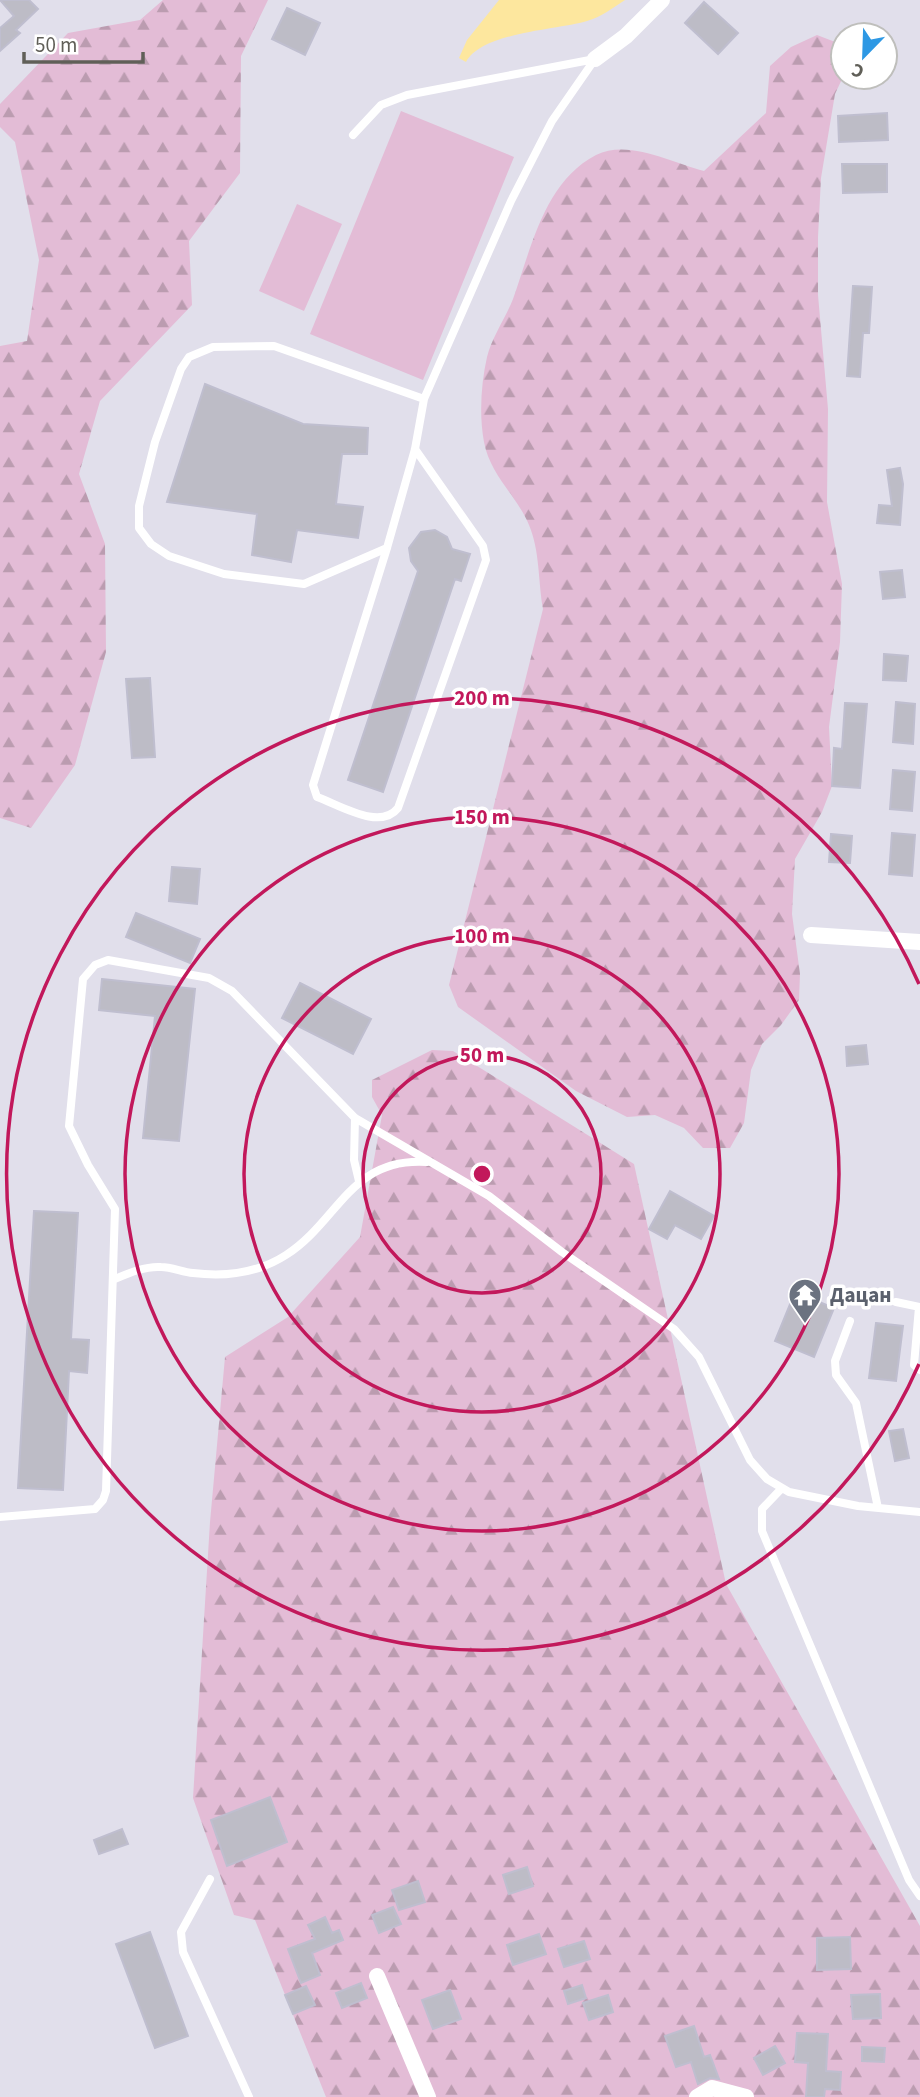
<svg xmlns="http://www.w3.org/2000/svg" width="920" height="2097" font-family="'Source Sans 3',sans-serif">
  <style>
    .grass { fill: #e3bcd6 }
    .forest { fill: url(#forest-firs) }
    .water { fill: #fde79e }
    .building { fill: #bdbcc6; stroke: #bfbecf; stroke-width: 2 }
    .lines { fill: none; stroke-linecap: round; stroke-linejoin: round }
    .service { stroke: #fff; stroke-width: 8 }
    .minor { stroke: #fff; stroke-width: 16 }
    .ring { fill: none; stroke: #c2185b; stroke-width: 3.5 }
    .labels { text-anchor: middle; stroke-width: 7; stroke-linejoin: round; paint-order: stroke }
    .worship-label { font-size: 21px; font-weight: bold; fill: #5b616d; stroke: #fff; text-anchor: start }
    .centre { fill: #c2185b; stroke: #fff; stroke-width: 3.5 }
    .ring-label { font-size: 21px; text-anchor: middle; font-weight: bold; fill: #c2185b; stroke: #fff; stroke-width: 7; stroke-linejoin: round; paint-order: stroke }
  </style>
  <defs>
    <pattern id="forest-firs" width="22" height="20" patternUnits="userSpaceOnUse" patternTransform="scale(1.75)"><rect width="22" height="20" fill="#e3bcd6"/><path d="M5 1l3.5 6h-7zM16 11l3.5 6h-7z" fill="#bb9cb0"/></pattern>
  </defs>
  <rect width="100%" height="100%" fill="#e1dfeb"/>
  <path class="grass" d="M401,111L514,157L423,380L310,334Z
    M297,204L342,224L304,311L259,291Z"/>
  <path class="forest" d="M163,0H268L241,56L240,173L189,241L192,305L100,401L79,474L105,544L106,652L75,765L31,828L0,818V346L27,341L39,260L15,142L0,127V104L68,33L140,20Z
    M817,35L843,45V77L835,94L821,178L818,237V295L828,409L827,502L842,584L840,642L829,727L832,786L822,812L795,859L792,914L800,974L799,1000L781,1025L762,1044L751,1070L744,1123L730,1148H703L684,1128L655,1115L627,1117L576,1091L458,1007L449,985L543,609C538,581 540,551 529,525C517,496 490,475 484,442C479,415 481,384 487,357C492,337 505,319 513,299C531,249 544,182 596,155C629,139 672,163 704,171L766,113L770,66L791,47Z
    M432,1050L453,1051L634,1164L726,1584L920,1926V2097H326L255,1920L234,1915L193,1798L210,1522L225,1357L288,1317L360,1237L382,1115L372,1097V1080Z"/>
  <path class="water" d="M499,0H625C613,8 601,17 587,21C557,30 482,32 466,62L459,58L467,40Z"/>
  <path class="building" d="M0,0H29L38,9L16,30L20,33L0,51V28L14,16Z
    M704,2L738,33L718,54L685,23Z
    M287,8L320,23L305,55L272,39Z
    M887,113L888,140L839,142L838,116Z
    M842,164H887V192L843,193Z
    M853,286L872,287L869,333H863L860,377L847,376Z
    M205,384L303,424L368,428L367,454H342L336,504L363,507L358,538L297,530L291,562L252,555L257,514L167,502Z
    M900,468L903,484L900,525L877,523L879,505L892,506L887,470Z
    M435,530L447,537L452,549L470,554L461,581L455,579L383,792L348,780L418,571L411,561L409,548L421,532Z
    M902,570L905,597L883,599L880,572Z
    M884,654L908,656L906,681L883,680Z
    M150,678L155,757L132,758L126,679Z
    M896,702L915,704L913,744L893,742Z
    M845,703L867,704L860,788L832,786L834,748L842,749Z
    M893,770L915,772L912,811L890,809Z
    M892,833L915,835L912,876L889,874Z
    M831,834L852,836L850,863L829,862Z
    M172,867L200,869L197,904L169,901Z
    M136,913L200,939L190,963L126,937Z
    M102,979L195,989L179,1141L143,1138L155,1016L99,1010Z
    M300,983L371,1019L353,1054L282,1018Z
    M866,1045L868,1064L847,1066L846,1047Z
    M670,1191L714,1216L701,1239L675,1225L667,1239L649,1229Z
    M34,1211L78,1213L71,1339L89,1340L87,1373L69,1371L63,1490L18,1488Z
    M795,1292L834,1308L814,1357L775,1341Z
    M876,1323L903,1326L896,1381L869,1378Z
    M903,1429L909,1458L895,1461L889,1431Z
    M270,1797L287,1842L227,1866L211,1820Z
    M122,1829L128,1844L99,1854L94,1840Z
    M527,1867L533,1886L509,1894L503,1875Z
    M418,1881L425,1902L399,1910L392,1890Z
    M393,1907L401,1924L379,1933L372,1915Z
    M325,1917L332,1933L339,1930L343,1940L312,1953L320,1975L301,1983L288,1949L315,1939L308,1925Z
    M150,1932L188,2036L155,2048L116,1944Z
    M539,1934L546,1954L513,1965L507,1945Z
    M850,1937L851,1969L817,1970V1938Z
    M584,1941L590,1959L564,1967L558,1949Z
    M361,1983L367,1998L342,2008L336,1993Z
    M582,1985L586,1998L568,2004L564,1991Z
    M306,1986L315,2005L293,2014L285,1995Z
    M450,1990L461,2019L433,2029L422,2000Z
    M880,1994L881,2018L853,2019L851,1995Z
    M608,1995L613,2012L589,2020L583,2003Z
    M694,2026L704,2057L710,2055L719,2079L710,2078L698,2084L691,2062L676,2067L665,2036Z
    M797,2033L828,2034L826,2071L841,2072L840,2090L825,2089L824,2097H806L808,2063L795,2062Z
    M775,2046L785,2063L763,2075L754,2058Z
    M862,2047L885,2048L884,2062L862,2061Z"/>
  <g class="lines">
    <path class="service" d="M353,135L381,105L407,95L595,59
      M415,449L483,546L486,560L398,808C380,831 340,805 317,797L313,785L387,548L415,449L424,399L511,201L552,121L595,59
      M387,548L304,584L224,574L169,556L151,544L139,528V506L155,442L181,369L189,357L213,347L274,346L424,399
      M355,1118L354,1160L359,1181
      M115,1279C129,1273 145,1266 161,1267C172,1267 182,1272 193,1273C225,1277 258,1273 286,1255C339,1221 350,1157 427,1162
      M896,1302L920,1307
      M919,1307L914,1365L920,1370
      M850,1321L835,1361L836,1375L856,1403L878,1508
      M782,1488L762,1509V1531L909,1880L920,1896
      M0,1517L95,1509L103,1500L106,1491L115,1209L88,1165L69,1126L83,979L95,965L108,960L209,978L232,991L355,1118L489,1196L562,1252L674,1329L699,1357L750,1460L767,1479L789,1492L858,1506L920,1512
      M210,1879L181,1932L183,1952L249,2097"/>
    <path class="minor" d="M595,59L626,36L662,0
      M811,935L920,942
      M377,1976L428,2097
      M697,2097L712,2088L746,2097"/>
  </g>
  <g class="ring">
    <circle cx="482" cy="1174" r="119"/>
    <circle cx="482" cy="1174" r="238"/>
    <circle cx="482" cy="1174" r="357"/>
    <path d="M919 1364A476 476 0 1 1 919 984"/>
  </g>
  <defs>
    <symbol id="temple-pin" viewBox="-11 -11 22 30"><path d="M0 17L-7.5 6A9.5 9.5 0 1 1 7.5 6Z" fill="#6b7280" stroke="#fff"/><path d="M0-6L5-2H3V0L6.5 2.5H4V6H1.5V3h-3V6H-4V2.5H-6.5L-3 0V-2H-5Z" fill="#fff"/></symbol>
  </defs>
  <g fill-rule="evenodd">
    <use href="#temple-pin" x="786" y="1276" width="38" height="52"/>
  </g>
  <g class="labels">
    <g class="worship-label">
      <text x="830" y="1302">Дацан</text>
    </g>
  </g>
  <circle cx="482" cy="1174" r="10" class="centre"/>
  <g class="ring-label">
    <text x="482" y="705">200 m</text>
    <text x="482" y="824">150 m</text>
    <text x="482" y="943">100 m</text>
    <text x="482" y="1062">50 m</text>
  </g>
  <g transform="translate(864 56) rotate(203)"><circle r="33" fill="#ffffff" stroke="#bfbfbc" stroke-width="2"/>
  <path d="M0-5L12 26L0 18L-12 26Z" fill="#2d98e4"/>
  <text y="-10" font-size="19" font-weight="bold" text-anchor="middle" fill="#605f58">С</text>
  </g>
  <path d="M24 52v10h119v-10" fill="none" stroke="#605f58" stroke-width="3.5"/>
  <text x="35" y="52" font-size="21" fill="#605f58" stroke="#ffffff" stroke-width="5" paint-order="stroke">50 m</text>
</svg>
